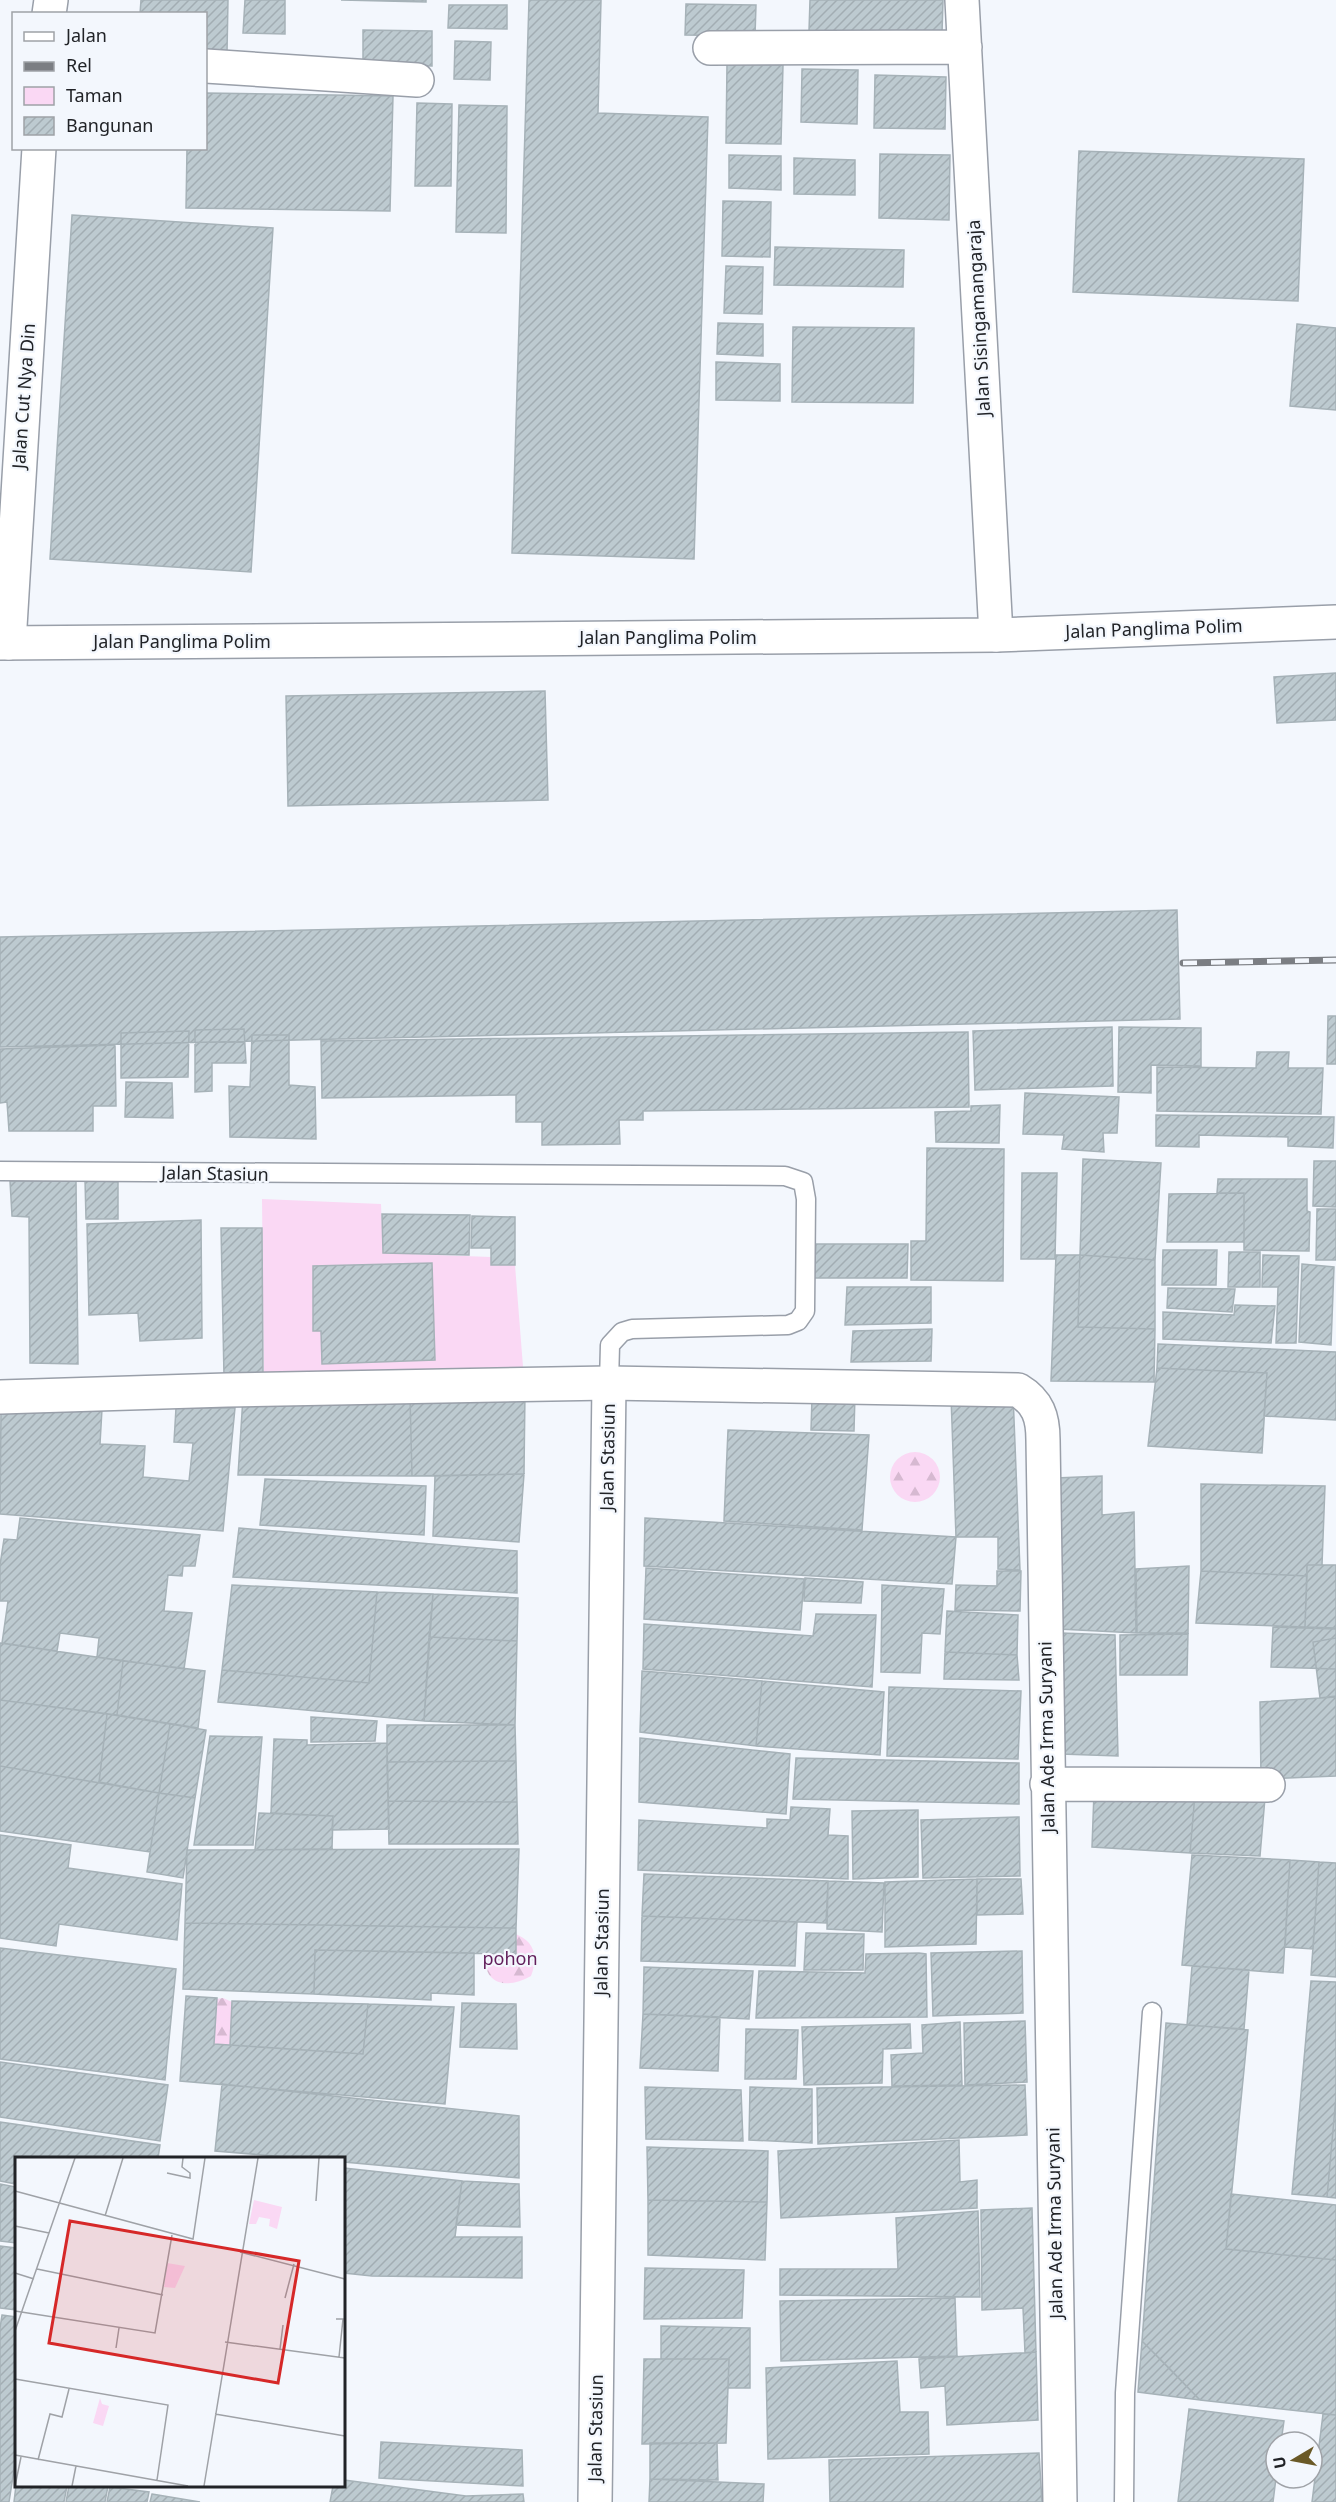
<svg xmlns="http://www.w3.org/2000/svg" width="1336" height="2502" font-family="'Noto Sans',sans-serif">
  <style>
    .green { fill: #fad8f4 }
    .forest { fill: url(#forest-firs) }
    .building { fill: url(#building-hatch); stroke: #a6b2b8; stroke-width: 1.5 }
    .lines { fill: none; stroke-linecap: round; stroke-linejoin: round }
    .service-casing { stroke: #999fa9; stroke-width: 21 }
    .minor-casing { stroke: #999fa9; stroke-width: 36 }
    .tertiary-casing { stroke: #999fa9; stroke-width: 36 }
    .service { stroke: #fff; stroke-width: 18 }
    .minor { stroke: #fff; stroke-width: 33 }
    .tertiary { stroke: #fff; stroke-width: 33 }
    .rail-casing { stroke: #7b7e83; stroke-width: 7 }
    .rail { stroke: #f3f7fd; stroke-width: 4.5; stroke-dasharray: 14; stroke-linecap: butt }
    .labels { text-anchor: middle; stroke-width: 4.5; stroke-linejoin: round; paint-order: stroke }
    .street-label { font-size: 18px; fill: #212327; stroke: #f3f7fd }
    .park-label { font-size: 18px; fill: #611d5a; stroke: #f3f7fd }
    .inset-road { fill: none; stroke: #9fa2a7; stroke-width: 1.5 }
    .view { fill: #d62828; fill-opacity: 0.15; stroke: #d62828; stroke-width: 3 }
    .inset-edge { fill: none; stroke: #212327; stroke-width: 3 }
  </style>
  <defs>
    <pattern id="forest-firs" width="22" height="20" patternUnits="userSpaceOnUse" patternTransform="scale(1.5)"><rect width="22" height="20" fill="#fad8f4"/><path d="M5 1l3.5 6h-7zM16 11l3.5 6h-7z" fill="#d6b9d1"/></pattern>
    <pattern id="building-hatch" width="6" height="6" patternUnits="userSpaceOnUse" patternTransform="scale(1.5)"><rect width="6" height="6" fill="#bdcad0"/><path d="M-1 1l2-2M0 6l6-6M5 7l2-2" fill="none" stroke="#a2adb3"/></pattern>
  </defs>
  <rect width="100%" height="100%" fill="#f3f7fd"/>
  <path class="green" d="M262,1199L381,1204L383,1253L491,1257V1265H515L525,1392L264,1397Z"/>
  <path class="forest" d="M890 1477a25 25 0 1 1 50 0a25 25 0 1 1-50 0Z
    M512,1933C534,1939 539,1956 531,1976C506,1991 479,1983 487,1950Z
    M223,1998L239,2005L234,2045L224,2049L213,2048L216,1999Z"/>
  <path class="building" d="M141,0H228L227,53L206,52V14H140Z
    M245,0H285V34L243,33Z
    M341,0H426V2Z
    M529,0H601L598,113L708,117L694,559L512,553Z
    M810,0H943L942,34L809,31Z
    M686,4L756,5L755,36L685,35Z
    M449,5H507V29L448,28Z
    M363,30L432,31V66L363,64Z
    M455,41L491,42L490,80L454,79Z
    M727,64L783,65L781,144L726,143Z
    M802,69L858,70L857,124L801,122Z
    M875,75L946,77L945,129L874,128Z
    M206,93L393,96L390,211L186,208L187,148H206Z
    M417,103L452,104L451,186H415Z
    M459,105L507,106L506,233L456,232Z
    M1079,151L1304,159L1298,301L1073,292Z
    M880,154L950,155L949,220L879,218Z
    M729,155L781,156V190L729,188Z
    M794,158L855,160V195L794,194Z
    M723,201L771,202L770,257L722,256Z
    M72,215L273,228L251,572L50,559Z
    M775,247L904,250L903,287L774,285Z
    M726,266L763,267L762,314L724,313Z
    M718,323L763,324V356L717,354Z
    M1297,324L1336,328V410L1290,406Z
    M793,327L914,328L913,403L792,402Z
    M716,362L780,364V401L716,400Z
    M1336,673V720L1277,723L1274,677Z
    M545,691L548,800L288,806L286,696Z
    M1177,910L1180,1019L0,1047V937Z
    M1328,1016H1336V1064H1327Z
    M1112,1027L1113,1086L975,1090L973,1031Z
    M1119,1027L1201,1028V1066L1151,1065V1093L1118,1092Z
    M244,1029L246,1063H212V1091L195,1092V1030Z
    M189,1031L188,1077L121,1078V1033Z
    M968,1032L969,1107L643,1111V1120H619L620,1144L542,1145V1122H516V1095L322,1098L321,1041Z
    M252,1035H289V1085L315,1087L316,1139L230,1137L229,1086L250,1087Z
    M115,1045L116,1106H93V1131H9L7,1102L0,1103V1049Z
    M1257,1052H1289L1288,1068H1323L1321,1114L1157,1111V1067L1256,1068Z
    M126,1082L172,1083L173,1118L125,1117Z
    M1025,1093L1119,1097L1117,1133H1103L1104,1152L1062,1149L1064,1135L1023,1134Z
    M1000,1105L999,1143L936,1142L935,1112L971,1111V1106Z
    M1156,1115L1334,1117L1333,1148L1288,1146V1137L1199,1135V1147L1156,1146Z
    M927,1148L1004,1149L1003,1281L911,1280V1241H926Z
    M1083,1159L1161,1163L1155,1260L1080,1255Z
    M1314,1161H1336V1207L1313,1206Z
    M1022,1173H1057L1055,1259H1021Z
    M1218,1179H1307V1211L1310,1212L1309,1251L1244,1250V1193H1217Z
    M85,1180L118,1182V1219H86Z
    M10,1181H76L78,1364L30,1363L29,1217L12,1216Z
    M1244,1193V1242H1167L1169,1194Z
    M1317,1209H1336V1260H1316Z
    M382,1214L470,1215L469,1255L383,1253Z
    M472,1216L515,1217V1265H491V1248H471Z
    M201,1220L202,1338L140,1341L138,1313L89,1315L87,1224Z
    M221,1228H262L263,1376H224Z
    M816,1244H908L907,1278H814Z
    M1163,1250H1217L1216,1285H1162Z
    M1229,1252H1260V1287H1228Z
    M1056,1255H1080L1078,1327L1155,1329L1154,1382L1051,1381Z
    M1080,1255L1155,1260V1329L1078,1327Z
    M1263,1255L1299,1256L1296,1343H1276L1278,1287H1262Z
    M432,1263L435,1360L322,1364L321,1331H313V1266Z
    M1302,1264L1334,1267L1331,1345L1299,1342Z
    M847,1287H931V1323L845,1325Z
    M1168,1288L1235,1289L1232,1312L1167,1308Z
    M1235,1305L1275,1306L1271,1343L1163,1339V1312L1234,1315Z
    M932,1329L931,1361L851,1362L853,1331Z
    M1158,1344L1336,1352V1420L1264,1416L1267,1373L1157,1368Z
    M1157,1368L1267,1373L1262,1453L1148,1446Z
    M525,1392L524,1474L412,1476L410,1397Z
    M1013,1394L1020,1570L998,1569V1537H956L951,1396Z
    M855,1395L854,1431L811,1430L812,1398Z
    M243,1397H410L412,1476L238,1475Z
    M1,1408L102,1409L100,1444L145,1446L143,1477L189,1481L193,1443L174,1442L176,1408H235L223,1531L0,1514Z
    M728,1430L869,1435L862,1530L724,1521Z
    M524,1474L519,1542L433,1536L435,1476Z
    M1102,1476V1515L1134,1512L1136,1633L1059,1629L1056,1478Z
    M265,1479L426,1486L424,1535L260,1525Z
    M1201,1484L1325,1486L1322,1565H1307V1576L1201,1571Z
    M20,1518L200,1535L195,1566H183L182,1576L168,1575L164,1611L192,1613L184,1669L97,1657L99,1638L60,1633L57,1651L2,1643L8,1601H0V1565L4,1539L17,1540Z
    M645,1518L956,1537L952,1584L644,1566Z
    M239,1528L517,1551V1593L233,1577Z
    M1307,1565H1336V1628L1305,1627Z
    M1189,1566L1188,1633H1137L1136,1569Z
    M646,1568L804,1579L800,1630L644,1619Z
    M997,1571H1021L1020,1611L955,1610L956,1585L997,1586Z
    M1201,1571L1307,1576L1305,1627L1196,1623Z
    M805,1578L863,1582L861,1603L804,1601Z
    M232,1585L377,1592L369,1683L222,1670Z
    M882,1585L944,1589L940,1634L922,1633L920,1673L881,1672Z
    M377,1592L433,1594L424,1721L218,1702L222,1670L369,1683Z
    M433,1594L518,1598L517,1641L429,1637Z
    M947,1611L1018,1615L1017,1655L945,1652Z
    M816,1614L876,1615L872,1687L643,1669L644,1624L813,1636Z
    M1273,1627L1336,1629V1669L1271,1667Z
    M1061,1633L1115,1635L1118,1756L1061,1754Z
    M1188,1634L1187,1675H1120V1635Z
    M429,1637L517,1641L515,1725L424,1721Z
    M1336,1638V1696L1320,1698L1313,1642Z
    M0,1643L123,1661L117,1715L0,1700Z
    M945,1652L1017,1655L1019,1680L944,1679Z
    M123,1661L205,1671L198,1728L117,1715Z
    M642,1671L762,1681L756,1746L640,1732Z
    M762,1681L884,1692L880,1755L756,1746Z
    M889,1687L1021,1691L1018,1759L887,1756Z
    M1336,1697V1776L1261,1779L1260,1702Z
    M0,1700L107,1714L99,1783L0,1766Z
    M107,1714L170,1724L159,1793L99,1782Z
    M311,1717L377,1721L375,1741L311,1742Z
    M170,1724L206,1730L195,1798L159,1793Z
    M387,1725H515L516,1761L387,1762Z
    M210,1736L262,1737L253,1845H194Z
    M640,1738L790,1754L786,1814L639,1802Z
    M274,1739L307,1740V1745L387,1743L389,1829L332,1830L333,1816L271,1813Z
    M796,1758L1019,1763V1804L793,1799Z
    M516,1761L517,1802L388,1801L387,1762Z
    M0,1766L159,1793L150,1852L0,1831Z
    M1094,1792L1195,1794L1190,1853L1092,1847Z
    M159,1793L195,1798L183,1878L147,1872Z
    M1195,1794L1265,1798L1260,1856L1190,1853Z
    M388,1801L517,1802L518,1844H389Z
    M791,1807L830,1809L828,1835L848,1836V1879L638,1870L639,1820L767,1828V1819L790,1820Z
    M918,1810V1877L853,1879L852,1811Z
    M259,1813L333,1816L332,1849L255,1850Z
    M1019,1817L1020,1876L923,1878L921,1820Z
    M0,1835L71,1845L68,1868L182,1884L177,1940L59,1924L56,1946L0,1938Z
    M519,1849L516,1928L185,1923L187,1850Z
    M1192,1855L1290,1860L1283,1973L1182,1965Z
    M1290,1860L1319,1862L1313,1949L1285,1947Z
    M1319,1862L1336,1863V1977L1311,1975Z
    M644,1874L828,1881L826,1923L642,1916Z
    M977,1879L976,1944L885,1947V1882Z
    M977,1879H1021L1023,1914L977,1915Z
    M828,1881L884,1883L882,1932L827,1929Z
    M642,1916L797,1922L795,1966L641,1961Z
    M185,1923L516,1928V1954L315,1950L314,1994L183,1989Z
    M806,1933L864,1934L863,1970H804Z
    M0,1948L176,1969L165,2080L0,2059Z
    M315,1950L474,1953V1995L431,1993V2000L314,1994Z
    M1022,1951L1023,2013L933,2016L931,1953Z
    M919,1953L926,1954L927,2017L756,2018L759,1971L865,1973L866,1954Z
    M1192,1966L1249,1970L1244,2029L1187,2025Z
    M644,1967L753,1971L749,2019L643,2014Z
    M1311,1981L1336,1982V2097L1327,2197L1292,2194Z
    M186,1996L217,1998L214,2044L363,2054L368,2004L454,2007L445,2104L180,2081Z
    M232,2001L368,2004L363,2054L230,2045Z
    M462,2003L516,2004L517,2049L460,2047Z
    M643,2014L720,2017L718,2071L640,2068Z
    M1025,2021L1027,2082L965,2085L964,2023Z
    M960,2022L962,2085L892,2086L891,2055L923,2053L922,2025Z
    M1166,2023L1248,2030L1226,2249L1336,2260V2415L1200,2400L1142,2341Z
    M910,2024L911,2048L883,2049L882,2083L804,2085L802,2027Z
    M746,2029L798,2030L796,2079H745Z
    M0,2062L168,2085L160,2141L0,2117Z
    M222,2084L519,2116V2178L344,2162V2158H300L215,2151Z
    M1025,2085L1027,2135L818,2144L817,2088Z
    M645,2087L741,2090L743,2141L646,2139Z
    M750,2087L812,2089V2143L749,2140Z
    M1336,2097V2198L1327,2197Z
    M0,2122L160,2145L158,2158H16V2184L0,2181Z
    M959,2140L960,2182L977,2180V2208L781,2218L778,2151Z
    M647,2147L768,2151L767,2202L648,2200Z
    M344,2168L462,2181L455,2237H522V2278L372,2276L344,2273Z
    M462,2181L519,2184L520,2227L456,2225Z
    M0,2184L16,2187V2243L0,2241Z
    M1231,2194L1336,2205V2260L1226,2249Z
    M648,2200L767,2202L765,2260L648,2255Z
    M1032,2208L1036,2352L1025,2353L1023,2308L982,2310L981,2210Z
    M978,2211L980,2297L780,2295V2269H898L896,2218Z
    M0,2246L16,2248V2310L0,2308Z
    M645,2268L744,2270L742,2318L644,2319Z
    M955,2298L957,2356L781,2361L780,2301Z
    M2,2315L16,2317V2457L9,2502H0V2328Z
    M661,2326L750,2328V2388H728L729,2359H661Z
    M1142,2341L1172,2371L1200,2400L1138,2392Z
    M1036,2352L1038,2420L947,2425L945,2386L921,2388L919,2359Z
    M644,2359H729L726,2443L642,2444Z
    M897,2361L900,2412H928L929,2454L768,2459L766,2368Z
    M1189,2409L1284,2421L1281,2442H1276V2478L1273,2502H1178Z
    M1323,2414L1336,2415V2502H1312Z
    M381,2442L522,2450L523,2486L379,2478Z
    M650,2443H717L718,2480L650,2479Z
    M1039,2453L1042,2502H830L829,2460Z
    M650,2479L764,2484L763,2502H649Z
    M344,2480L466,2496L523,2494L524,2502H330L333,2486H344Z
    M16,2485L67,2486L64,2502H14Z
    M69,2486H108L105,2502H66Z
    M110,2487L149,2492L147,2502H107Z
    M152,2494L200,2502H150Z"/>
  <g class="lines">
    <defs>
      <path id="service" d="M0,1171L785,1176L803,1182L806,1199L805,1311L798,1321L788,1325L632,1329L622,1332L610,1345L609,1383
        M1124,2502L1125,2393L1152,2012"/>
      <path id="minor" d="M962,0L996,635
        M49,14L51,0
        M710,48L965,47
        M206,66L417,80
        M9,643L39,148
        M0,1397L227,1390L609,1383L1018,1390C1038,1402 1043,1417 1043,1440L1060,2502
        M1047,1784L1268,1785"/>
      <path id="tertiary" d="M0,643L996,635L1336,622
        M595,2502L609,1383"/>
    </defs>
    <use href="#service" class="service-casing"/>
    <use href="#minor" class="minor-casing"/>
    <use href="#tertiary" class="tertiary-casing"/>
    <use href="#service" class="service"/>
    <use href="#minor" class="minor"/>
    <use href="#tertiary" class="tertiary"/>
    <defs>
      <path id="rail" d="M1183,963L1336,960"/>
    </defs>
    <use href="#rail" class="rail-casing"/>
    <use href="#rail" class="rail"/>
  </g>
  <g class="labels">
    <g class="street-label">
      <text transform="translate(979 318) rotate(-93)" y="6">Jalan Sisingamangaraja</text>
      <text transform="translate(24 396) rotate(-86)" y="6">Jalan Cut Nya Din</text>
      <text transform="translate(1154 629) rotate(-2)" y="6">Jalan Panglima Polim</text>
      <text x="668" y="644">Jalan Panglima Polim</text>
      <text x="182" y="648">Jalan Panglima Polim</text>
      <text transform="translate(215 1174) rotate(1)" y="6">Jalan Stasiun</text>
      <text transform="translate(608 1457) rotate(-89)" y="6">Jalan Stasiun</text>
      <text transform="translate(1047 1737) rotate(-91)" y="6">Jalan Ade Irma Suryani</text>
      <text transform="translate(602 1942) rotate(-89)" y="6">Jalan Stasiun</text>
      <text transform="translate(1055 2223) rotate(-91)" y="6">Jalan Ade Irma Suryani</text>
      <text transform="translate(596 2428) rotate(-89)" y="6">Jalan Stasiun</text>
    </g>
    <g class="park-label">
      <text x="510" y="1965">pohon</text>
    </g>
  </g>
  <g transform="translate(15 2157)">
    <rect width="330" height="330" fill="#f3f7fd"/>
    <path d="M152,106L170,109L160,131L149,130ZM85,241L87,247L94,249L88,269L78,266Z" fill="#fad8f4"/>
    <path d="M239,43L267,50L262,72L254,69L255,62L244,60L241,67H234Z" fill="#fad8f4"/>
    <path class="inset-road" d="M152,16L175,21V16L167,10L168,1M0,34L178,82L190,1M301,44L304,1M90,59L108,1M0,69L34,76M225,95L330,122M22,112L148,138M0,116L19,122M270,141L279,107M0,154L140,176L157,78M321,162H328L324,200M0,174L60,1M210,185L330,201M101,191L104,171M265,192L268,168M0,222L153,248L142,323M200,257L330,279M0,298L173,329M23,303L35,257L47,260L54,232M0,329L6,300M57,329L61,309M189,329L243,1"/>
    <path class="view" d="M55,64L284,104L263,226L34,186Z"/>
    <rect width="330" height="330" class="inset-edge"/>
  </g>
  <rect x="12" y="12" width="195" height="138" fill="#f3f7fd" stroke="#9fa2a7" stroke-width="1.5"/>
  <rect x="24" y="32" width="30" height="9" fill="#ffffff" stroke="#9fa2a7" stroke-width="1.5"/>
  <text x="66" y="42" font-size="18" fill="#212327">Jalan</text>
  <rect x="24" y="62" width="30" height="9" fill="#7b7e83" stroke="#9fa2a7" stroke-width="1.5"/>
  <text x="66" y="72" font-size="18" fill="#212327">Rel</text>
  <rect x="24" y="87" width="30" height="18" fill="#fad8f4" stroke="#9fa2a7" stroke-width="1.5"/>
  <text x="66" y="102" font-size="18" fill="#212327">Taman</text>
  <rect x="24" y="117" width="30" height="18" fill="url(#building-hatch)" stroke="#9fa2a7" stroke-width="1.5"/>
  <text x="66" y="132" font-size="18" fill="#212327">Bangunan</text>
  <g transform="translate(1294 2460) rotate(260)"><circle r="28" fill="#f3f7fd" stroke="#9fa2a7" stroke-width="1.5"/>
  <path d="M0-4.5L10 22L0 15L-10 22Z" fill="#6a5927"/>
  <text y="-9" font-size="16" font-weight="bold" text-anchor="middle" fill="#212327">U</text>
  </g>
</svg>
